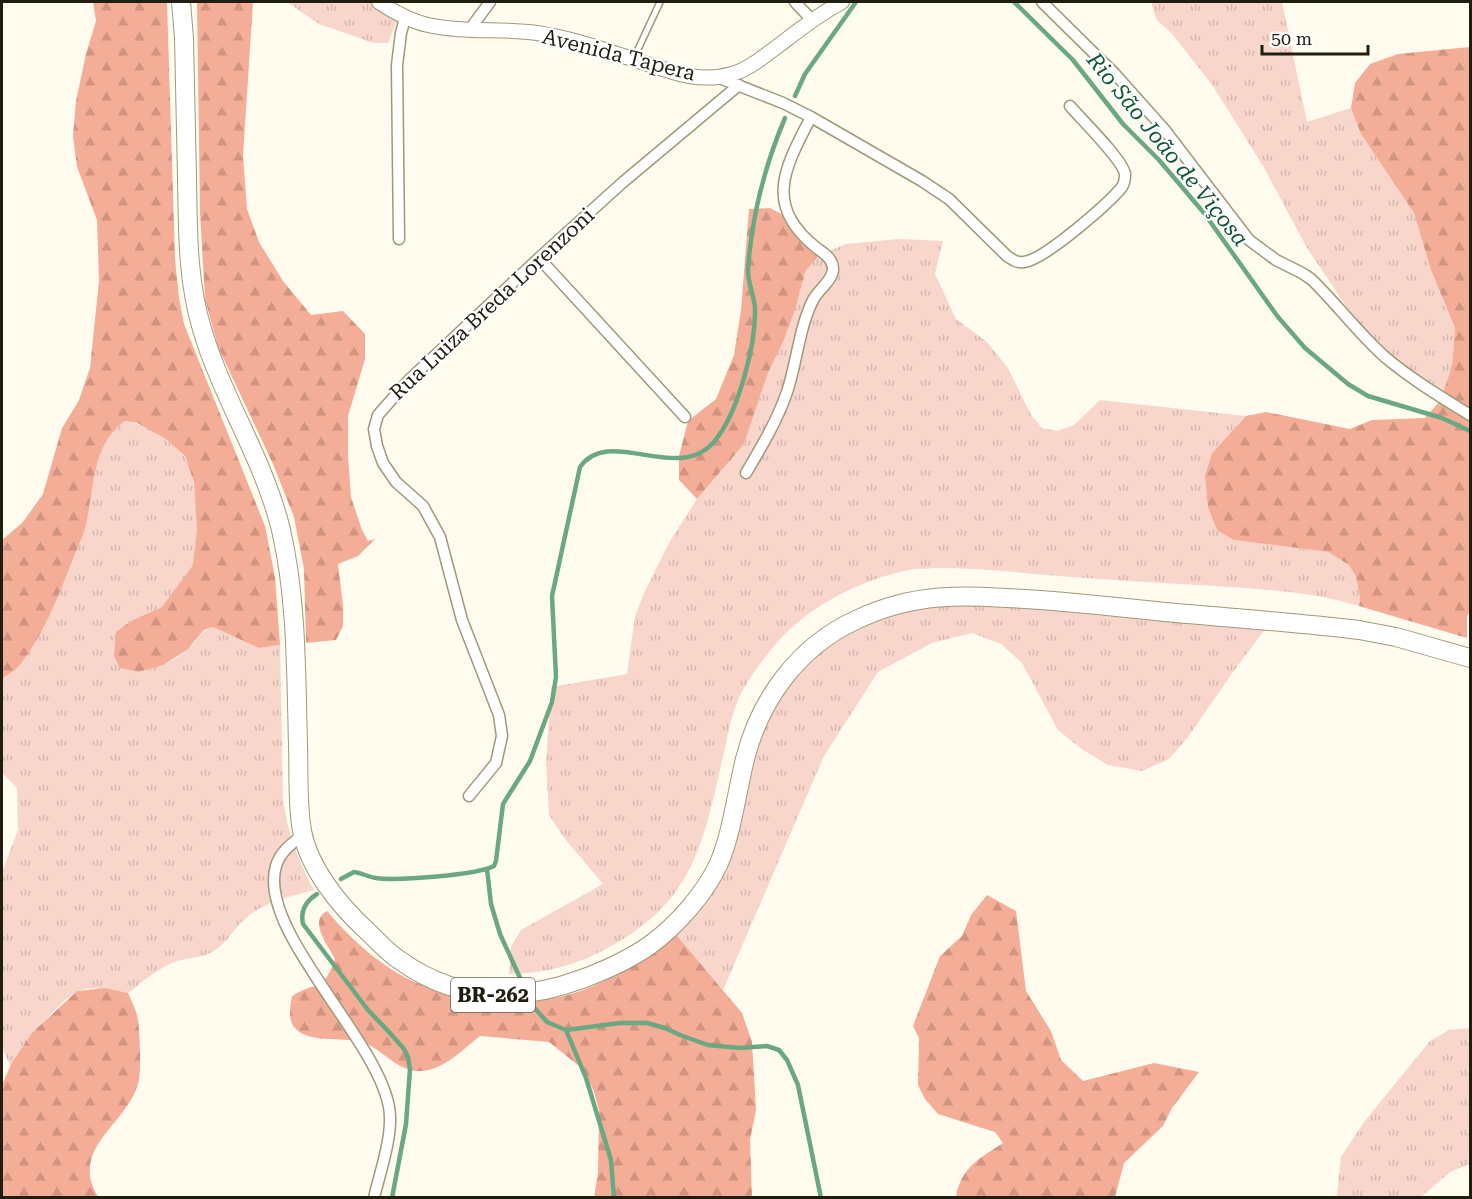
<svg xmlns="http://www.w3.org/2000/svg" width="1472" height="1199" font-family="'Roboto Serif',serif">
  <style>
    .grass { fill: url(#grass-tufts) }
    .forest { fill: url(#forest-firs) }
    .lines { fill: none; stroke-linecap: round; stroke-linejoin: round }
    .stream { stroke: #6aa881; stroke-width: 4.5 }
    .service-casing { stroke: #9f997a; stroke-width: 8 }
    .minor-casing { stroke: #9f997a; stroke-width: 13 }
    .tertiary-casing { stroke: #9f997a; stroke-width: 16 }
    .trunk-casing { stroke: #9f997a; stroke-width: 20 }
    .service { stroke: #fff; stroke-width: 5 }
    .minor { stroke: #fff; stroke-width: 10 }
    .tertiary { stroke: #fff; stroke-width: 14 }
    .trunk { stroke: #fff; stroke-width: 18 }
    .labels { text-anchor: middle; stroke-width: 4.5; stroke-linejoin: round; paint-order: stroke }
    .shield { fill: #fff; stroke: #636258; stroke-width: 1.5 }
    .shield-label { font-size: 20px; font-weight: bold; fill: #201e11 }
    .street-label { font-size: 21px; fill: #201e11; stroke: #fff }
    .water-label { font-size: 22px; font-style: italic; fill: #105536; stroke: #fff }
  </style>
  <defs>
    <pattern id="grass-tufts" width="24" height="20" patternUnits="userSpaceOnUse" patternTransform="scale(1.5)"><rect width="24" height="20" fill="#f8d6cc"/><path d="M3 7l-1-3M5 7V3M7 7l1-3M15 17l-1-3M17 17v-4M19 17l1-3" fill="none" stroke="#d4b7ae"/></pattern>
    <pattern id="forest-firs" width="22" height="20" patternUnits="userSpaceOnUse" patternTransform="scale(1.5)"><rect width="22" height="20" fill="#f4ad97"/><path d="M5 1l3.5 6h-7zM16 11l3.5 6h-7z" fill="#d19481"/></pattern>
  </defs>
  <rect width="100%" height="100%" fill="#fffcef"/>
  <path class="grass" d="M287,2H374L398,18L388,43H374L319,24Z
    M1151,2H1282L1307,122L1351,108L1361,134L1414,213L1431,270L1455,328L1452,367L1444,391L1386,354L1362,330L1307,248L1263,166L1213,86L1173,35L1156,19Z
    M899,239L943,241L935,274L956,319L987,342L1008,368L1031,415L1042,428L1057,431L1074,425L1100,400L1246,416L1212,453L1234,540L1328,552L1349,565L1356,577L1360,598L1359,606C1313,592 1263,589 1215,586C1163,583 1111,580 1059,576C1018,573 977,567 936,568C927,569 918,568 909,570C860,580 808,606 775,645C762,661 747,680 739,698C730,718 727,740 722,761C704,839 695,896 620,941C583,963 552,973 509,974L511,947L521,930L603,884L565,839L549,815L546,764L551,687L627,674L635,616L645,591L670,541L697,499L744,444L768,373L784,340L796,307L805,272L818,256L846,244Z
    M125,421C146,425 171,439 184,456C198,475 200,540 193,564C191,571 167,604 161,608C153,614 141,617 131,621L139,672C157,667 174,662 188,649C197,641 201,631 213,627L259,648L280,645L283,800C288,833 298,861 314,890C291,896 264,902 246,918C234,928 227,943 214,951C202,958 191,957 178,961C160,966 143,982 128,993C113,990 94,985 78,991C63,997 17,1050 10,1066L2,1047V872L18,830L17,788L2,773V679C7,675 15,671 20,665C44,634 59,595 73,559C77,549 82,539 85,529C95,490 89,447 125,421Z
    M888,602L1277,614L1238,665L1188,737L1169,759L1142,771L1108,765L1083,750L1058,730L1022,663L1001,644L972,633L932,643L878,672L824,756L723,990L674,932L697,904L756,725L783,676Z
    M1470,1028V1164L1450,1172L1421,1197H1337L1341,1157L1364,1122L1430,1041L1449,1030Z"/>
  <path class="forest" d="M93,2H167L175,259L179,298L184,324L265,526L275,577L280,645L259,648L213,627L204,630L187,650L163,665L139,672L120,668L114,656L116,632L131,621L162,607L193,565L197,530L194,482L185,456L166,439L137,423L125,421C90,446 95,491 85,529C82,539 77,549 73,559C59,595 44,634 20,665C15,671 7,675 2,679V540L23,522L43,494L62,428L79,400L90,368L99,281L97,220L77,167L73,136L76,101L86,54L96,21Z
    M197,2H253L243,156L247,209L259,242L283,281L311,315L343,311L365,334V359L348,416V456L351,497L362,530L368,541L375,539L358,556L338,564L343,606V626L336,640L306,643L304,569L294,517L273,464L218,347L205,299L200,213Z
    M1470,47V611L1467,617V638L1359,606L1360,598L1356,577L1349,565L1328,552L1234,540L1217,530L1208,507L1205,476L1212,453L1246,416L1266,412L1350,429L1372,420L1425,418L1440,401L1452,367L1455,328L1431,270L1414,213L1361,134L1351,108L1355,83L1370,64L1398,54Z
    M770,208L791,219L818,256L805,272L796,307L784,340L768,373L744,444L697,499L679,480V456L688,421L716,399L734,355L741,310L749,209Z
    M987,895L1016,911L1026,991L1051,1031L1061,1060L1083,1081L1154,1063L1199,1072L1172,1108L1163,1126L1124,1163L1115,1197H956C961,1167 980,1158 1003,1143L995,1132L938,1114L925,1099L918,1085L919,1038L913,1026L940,956L962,936L971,915Z
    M327,911C356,945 393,978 437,990C452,994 468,993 483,995C500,997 520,1002 538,1000C591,996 635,966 674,932L742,1013L752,1042L756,1110L750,1140L752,1197H594L598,1173L599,1110L594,1092L584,1070L549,1042L480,1036C462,1050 445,1069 422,1071C399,1073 384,1051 365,1043C346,1036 313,1044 297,1030C287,1022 290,1007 292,996C318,980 323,993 335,959C328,945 308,921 327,911Z
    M105,988L128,993C131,1000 135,1008 137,1015C140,1025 141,1069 139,1080C129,1125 68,1146 98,1197H2V1085L12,1062L32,1033L77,991Z"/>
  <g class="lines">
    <path class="stream" d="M1014,2L1073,60L1123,124L1159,160L1204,213L1278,317L1305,348L1348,384L1368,396L1442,418L1470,431
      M795,96L805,74L856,2
      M487,869L491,904L500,934L521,980
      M341,879L354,872C362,873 368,877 376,878C397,881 477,875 494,866L496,861L503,804L530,761L552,702L556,677L552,596L580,467C610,424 681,488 717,438C739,409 756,344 755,308C754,295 747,281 748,268C752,216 765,165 785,118
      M317,894C306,901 300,910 303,924L368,1010L389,1032L404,1049L408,1057L410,1069L406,1124L392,1198
      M531,1004L547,1022L566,1030L620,1023H647L665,1028L680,1035L708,1045L740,1048L767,1046L779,1050L787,1060L798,1085L821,1198
      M566,1030L586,1078L611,1160L614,1198"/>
    <defs>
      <path id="service" d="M634,58L660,2"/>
      <path id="minor" d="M795,2L812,20
        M1042,2L1115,74L1164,129L1249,240L1276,260L1302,273L1311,279C1337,304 1358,333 1385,357C1411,379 1441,397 1470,415
        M470,29L490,2
        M717,77L783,103L811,117L922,181L949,199L1007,256C1013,260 1017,263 1024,262C1044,260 1108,204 1122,187C1124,184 1125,178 1125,174C1123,160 1081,119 1070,106
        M399,239L397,65L401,33L405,18
        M539,258L685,417
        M746,473C762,446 777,421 787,392C797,362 799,328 813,300C818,290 832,281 833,270C833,259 825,254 818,249C763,206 784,169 811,117
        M469,796L496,763L502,736L499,715L462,620L440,537L423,506L396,482L383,463L377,446L374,429L378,415L408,381L539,258L622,183L739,85
        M303,835C291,844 280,852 276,866C257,930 377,1038 389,1107C394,1133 380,1172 374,1198"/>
      <path id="tertiary" d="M379,2C394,12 410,21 428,25C464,33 501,28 537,33C584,40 628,59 673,72C692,78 712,80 732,74C748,70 764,56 778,46C799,30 819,14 842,2"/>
      <path id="trunk" d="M181,2L184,38C185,85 186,131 187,178C188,229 187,280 202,329C222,398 264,459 281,530C297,599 296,673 298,745C299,773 297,803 302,831C309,868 339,905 366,930C376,939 386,951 398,959C455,1001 517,1003 582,979C606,970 629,960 650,945C676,926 705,894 719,863C732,833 737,791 745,759C760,699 799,646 856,620C914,592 963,595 1025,599C1072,602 1118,607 1165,612C1230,618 1294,622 1359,630L1396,637L1470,658"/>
    </defs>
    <use href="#service" class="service-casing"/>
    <use href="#minor" class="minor-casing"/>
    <use href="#tertiary" class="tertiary-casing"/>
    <use href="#trunk" class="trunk-casing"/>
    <use href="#service" class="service"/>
    <use href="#minor" class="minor"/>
    <use href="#tertiary" class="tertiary"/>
    <use href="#trunk" class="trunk"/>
  </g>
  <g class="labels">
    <rect class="shield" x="451" y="978" width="84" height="34" rx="4.5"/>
    <g class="shield-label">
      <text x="493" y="1002">BR-262</text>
    </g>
    <g class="street-label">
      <text transform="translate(619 55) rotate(14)" y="7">Avenida Tapera</text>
      <text transform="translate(492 304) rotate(-43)" y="7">Rua Luiza Breda Lorenzoni</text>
    </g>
    <g class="water-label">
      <text transform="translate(1168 149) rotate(51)" y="8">Rio São João de Viçosa</text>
    </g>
  </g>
  <rect width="1472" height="1199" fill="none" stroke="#201e11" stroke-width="6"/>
  <path d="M1262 45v9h106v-9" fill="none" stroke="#201e11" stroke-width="3"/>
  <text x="1271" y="45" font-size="18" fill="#201e11" stroke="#ffffff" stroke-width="4.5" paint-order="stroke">50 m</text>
</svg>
